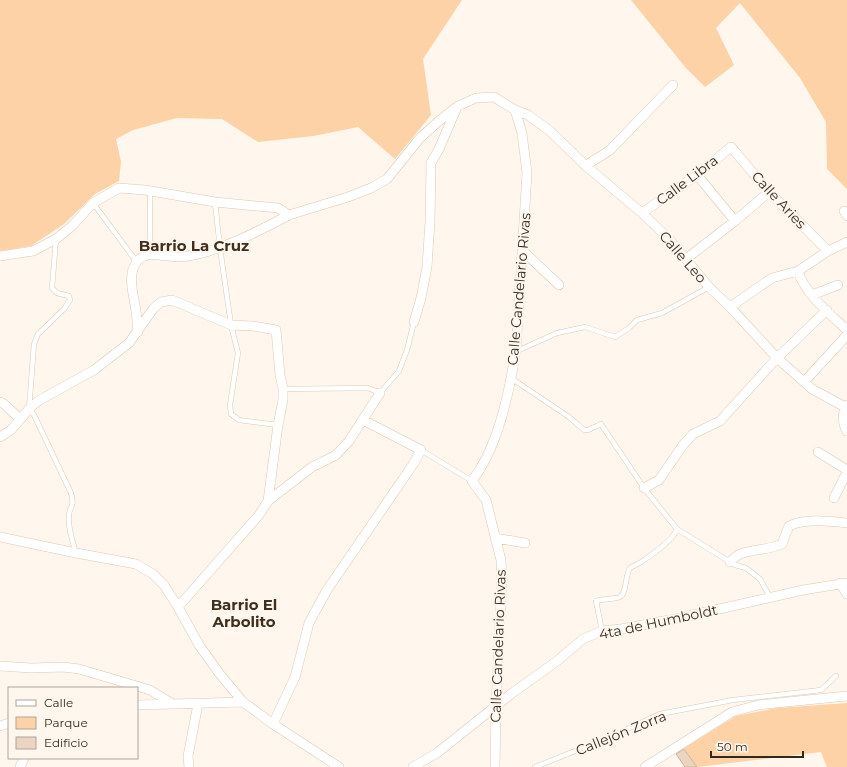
<svg xmlns="http://www.w3.org/2000/svg" width="847" height="767" font-family="Montserrat,sans-serif">
  <style>
    .green { fill: #fdd2a6 }
    .building { fill: #ebd5c0; stroke: #c8b39f }
    .lines { fill: none; stroke-linecap: round; stroke-linejoin: round }
    .lane-casing { stroke: #ddc8b3; stroke-width: 5.5 }
    .street-casing { stroke: #ddc8b3; stroke-width: 10 }
    .lane { stroke: #fff; stroke-width: 4.5 }
    .street { stroke: #fff; stroke-width: 9 }
    .labels { text-anchor: middle; stroke-width: 4; stroke-linejoin: round; paint-order: stroke }
    .street-label { font-size: 14px; fill: #312920; stroke: #fff6ed }
    .neighbourhood-label { font-size: 15px; font-weight: bold; fill: #402f1e; stroke: #fff6ed }
  </style>
  <rect width="100%" height="100%" fill="#fff6ed"/>
  <path class="green" d="M0,0H462L423,59L431,115L395,159L358,127L313,136L258,142L222,119L177,118L133,130L116,139L121,162L119,181L95,194L64,224L31,246L0,251Z
    M631,0H847V189L827,169L826,122L800,78L740,3L716,28L734,65L705,87L686,68Z
    M847,703V767H827L821,752L697,767L684,748L736,716L777,708Z"/>
  <path class="building" d="M684,749L697,767H685L676,754Z"/>
  <g class="lines">
    <defs>
      <path id="lane" d="M215,202L220,248L231,325L238,353L230,405L231,414L239,420L278,425
        M93,203L136,261
        M56,239L52,288L57,293L69,296L70,300L64,309L38,334L34,344L29,409L34,415L71,493C75,508 70,504 69,515C67,525 73,543 76,553
        M150,254V191
        M517,351L557,333L585,327L615,337L629,328L637,320L662,313L709,287
        M511,378L569,417L584,430H588L601,424L644,488L677,529L735,565L746,568L760,579L770,597
        M283,389L368,388L380,393L399,371L407,350L414,322
        M421,450L472,481
        M602,631L596,601C602,599 616,599 620,597C627,593 625,575 630,568C633,566 638,564 641,562C651,555 673,541 677,529
        M535,767L610,737L660,714L733,700L821,690L836,676"/>
      <path id="street" d="M586,166C594,159 602,156 610,150L673,85
        M697,175L735,221
        M844,211L847,216
        M642,213L697,175L731,147L769,192L828,251
        M523,251L559,285
        M0,256L33,251L56,239L72,226L93,203L119,188L145,190L215,202L278,208L289,215L348,197L371,188L387,179L420,138L440,120L458,106L476,98L494,97L515,110L528,115L550,131L586,166L642,213L669,239L709,287L730,307L777,358L812,389L847,408
        M686,259L735,221L769,192
        M798,271C804,293 831,315 847,330
        M812,295L838,285
        M730,307L772,278L798,271L828,251L847,242
        M414,322L421,298L427,267L430,221L431,163L439,149L457,107
        M138,332C137,325 137,318 136,311C134,296 127,276 136,263C145,248 167,258 181,257C215,254 259,231 289,215
        M804,382L847,335
        M0,402L4,404L20,419
        M847,405C842,412 842,423 847,431
        M0,437L11,430L29,409L38,401L94,370L129,343L153,309L161,302L172,300L231,325L253,326L276,330L280,375L283,389V400L278,425L268,501
        M818,452L847,470
        M644,488L659,480L683,445L693,434L720,421L777,358L827,310
        M834,498L847,472
        M0,537L76,553L136,564L153,574L164,585L178,607L199,645L219,673L243,702L273,724L339,767
        M495,538L525,543
        M730,562C733,559 737,555 740,554C754,549 768,550 782,544L789,526C806,518 828,521 847,523
        M840,583L847,594
        M178,607L259,515L268,501L312,467L336,455L349,441L380,393
        M0,666L31,668L63,667L79,669L150,690L173,704
        M137,705L243,702
        M273,724L295,677L309,623L327,590L414,463L421,450L363,420
        M0,726L9,723
        M20,767L24,758
        M189,767L188,756L198,704
        M413,767L437,753L511,694L557,661L583,639L602,631L621,629L675,619L803,590L847,583
        M495,767L496,707L502,580L501,560L486,500L472,481C493,453 503,417 510,383C513,366 517,351 517,334L527,173L522,133L515,110
        M645,767L732,712L758,705L847,696"/>
    </defs>
    <use href="#lane" class="lane-casing"/>
    <use href="#street" class="street-casing"/>
    <use href="#lane" class="lane"/>
    <use href="#street" class="street"/>
  </g>
  <g class="labels">
    <g class="street-label">
      <text transform="translate(687 180) rotate(-37)" y="5">Calle Libra</text>
      <text transform="translate(779 200) rotate(47)" y="5">Calle Aries</text>
      <text transform="translate(683 257) rotate(49)" y="5">Calle Leo</text>
      <text transform="translate(519 289) rotate(-85)" y="5">Calle Candelario Rivas</text>
      <text transform="translate(658 622) rotate(-12)" y="5">4ta de Humboldt</text>
      <text transform="translate(498 646) rotate(-88)" y="5">Calle Candelario Rivas</text>
      <text transform="translate(621 733) rotate(-22)" y="5">Callejón Zorra</text>
    </g>
    <g class="neighbourhood-label">
      <text x="194" y="251">Barrio La Cruz</text>
      <text x="244" y="610">Barrio El<tspan x="244" dy="17">Arbolito</tspan></text>
    </g>
  </g>
  <rect x="8" y="687" width="130" height="72" fill="#fff6ed" stroke="#ada49b"/>
  <rect x="16" y="700" width="20" height="6" fill="#ffffff" stroke="#ada49b"/>
  <text x="44" y="707" font-size="12" fill="#312920">Calle</text>
  <rect x="16" y="717" width="20" height="12" fill="#fdd2a6" stroke="#ada49b"/>
  <text x="44" y="727" font-size="12" fill="#312920">Parque</text>
  <rect x="16" y="737" width="20" height="12" fill="#ebd5c0" stroke="#ada49b"/>
  <text x="44" y="747" font-size="12" fill="#312920">Edificio</text>
  <path d="M711 751v6h92v-6" fill="none" stroke="#312920" stroke-width="2"/>
  <text x="717" y="751" font-size="12" fill="#312920" stroke="#fff6ed" stroke-width="3" paint-order="stroke">50 m</text>
</svg>
